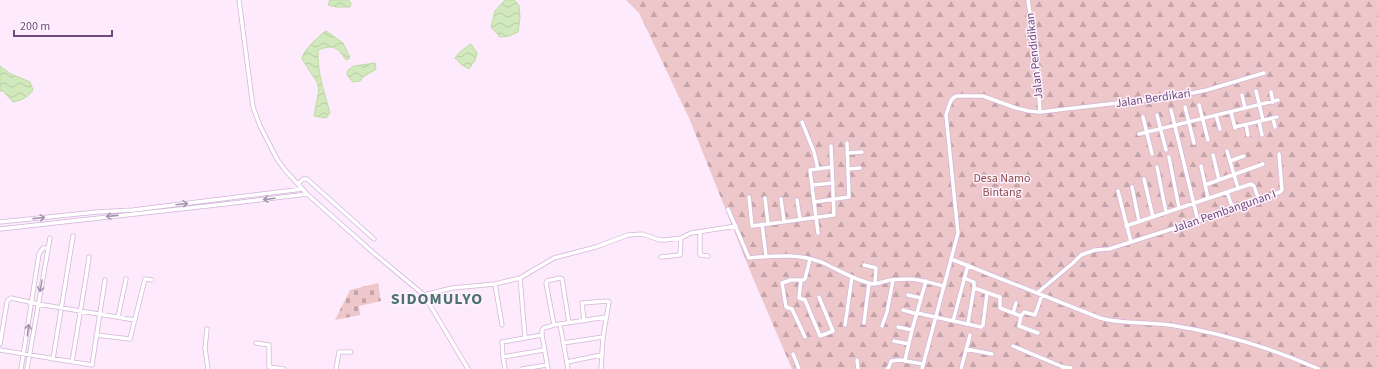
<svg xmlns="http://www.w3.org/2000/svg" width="1378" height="369" font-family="'Source Sans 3',sans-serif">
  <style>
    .forest { fill: url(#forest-firs) }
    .cemetery { fill: url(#cemetery-stones) }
    .water { fill: url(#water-waves); stroke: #bedba3 }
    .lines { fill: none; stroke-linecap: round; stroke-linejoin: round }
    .street-casing { stroke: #d2b6d8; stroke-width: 5 }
    .street { stroke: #fff; stroke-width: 3.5 }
    .oneway { stroke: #a793af }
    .labels { text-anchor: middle; stroke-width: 3; stroke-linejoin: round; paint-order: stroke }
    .street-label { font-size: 12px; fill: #6d4b7a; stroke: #fff2ff }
    .park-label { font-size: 12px; fill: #8d4d48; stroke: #fff2ff }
    .district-label { font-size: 16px; font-weight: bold; letter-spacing: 1px; fill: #4e7273; stroke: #fff2ff }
  </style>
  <defs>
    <pattern id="forest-firs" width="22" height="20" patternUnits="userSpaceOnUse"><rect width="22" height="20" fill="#edc7c9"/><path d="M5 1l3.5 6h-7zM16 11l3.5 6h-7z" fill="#c4a4a8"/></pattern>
    <pattern id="cemetery-stones" width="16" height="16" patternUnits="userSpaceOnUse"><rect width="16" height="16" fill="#edc7c9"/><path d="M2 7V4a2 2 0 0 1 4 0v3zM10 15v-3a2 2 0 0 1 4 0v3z" fill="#c4a4a8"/></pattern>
    <pattern id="water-waves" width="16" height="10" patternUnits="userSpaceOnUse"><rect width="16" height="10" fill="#d2e9bd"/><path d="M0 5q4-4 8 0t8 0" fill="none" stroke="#b7c9a6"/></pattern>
  </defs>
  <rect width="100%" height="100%" fill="#fdeafd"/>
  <path class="forest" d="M626,0H1378V369H792L753,278L689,118L639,13Z"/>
  <path class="cemetery" d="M378,283L381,301L359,306L360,315L335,320L350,290Z"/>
  <path class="water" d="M330,0H348L351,3L350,7H336L328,5Z
    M505,0H514L519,5L520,18L518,32L509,36L500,37L491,27L495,11Z
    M326,31L343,43L350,58L346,60C337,47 334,44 318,50C317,71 324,92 330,113L326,118L314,116L319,89L317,82L302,59C303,50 319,36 326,31Z
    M471,44L477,53L475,60L469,69L462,65L455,58L461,51Z
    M375,63L376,69L363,77L360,81L353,82L347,75L348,70L354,66Z
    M0,66L9,73L30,82L33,90C27,98 22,100 13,102L3,91H0Z"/>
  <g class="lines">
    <defs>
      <path id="street" d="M239,0L253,107L260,126L277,159L285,170L307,194L376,255L424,295L468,369
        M1028,0L1036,52L1040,112
        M1256,91L1263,120
        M1271,92L1273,102
        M1242,95L1245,108
        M1199,105L1208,140
        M1185,107L1194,143
        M1171,110L1198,221
        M1231,112L1235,128
        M1157,115L1166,150
        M1216,115L1220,129
        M1143,117L1152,154
        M1273,118L1275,127
        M1259,121L1262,135
        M802,122L814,152L818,169
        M1246,125L1248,135
        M1235,127L1277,117
        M1139,134L1278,100
        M1227,151L1238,188
        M847,153L862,152
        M1213,155L1219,180
        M1169,157L1179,208
        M1230,161L1244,156
        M1201,166L1208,198
        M1157,167L1166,212
        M848,169L860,168
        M1144,179L1153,217
        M298,184L303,179H307L374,239
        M812,185L833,183
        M1205,185L1263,164
        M1132,187L1139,221
        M1118,191L1131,242
        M1227,192L1233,209
        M749,197L752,226L834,215L831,146
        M765,198L768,223
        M781,199L784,221
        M797,200L800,219
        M814,202L849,197L847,143
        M728,209L749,258C773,256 798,253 821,262C837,269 852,279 869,283C875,285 880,283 886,281C893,279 901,279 908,279C920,279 932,283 943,286
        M0,222L97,212L133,210L303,189
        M762,224L766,256
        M1126,226L1251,184L1254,186L1259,200
        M0,229L225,204L307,194
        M700,232V255L708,256
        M818,233L810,170L832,167
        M661,257L680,255L681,238
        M951,259L1100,318C1122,324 1147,322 1170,325C1223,333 1269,347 1319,369
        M864,265L876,268L875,284
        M520,278L525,337
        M964,278L974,282V288
        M801,280L799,298L805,300L820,336L833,331L819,297
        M495,284L502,325
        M1037,293L1073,263L1081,255L1095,250L1109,249L1219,214L1280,192L1282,190L1279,154
        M424,295L452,288L495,284L520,278L554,258L596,247L628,235L642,234L660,240H665L681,238L691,233L736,226
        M908,295L921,298
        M903,310L917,314
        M917,313L981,327L983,325L987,293
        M1013,313L1016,303
        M1021,316L1019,326L1038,333
        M118,317L126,279
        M584,321L582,303L608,301L609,302L603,337L601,369
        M953,321L968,265
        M864,323L869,283
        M968,323L974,288L1000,297V308L1021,316L1024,312L1035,315L1042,295
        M560,324L568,369
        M554,325L546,283L547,281L560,278L562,279L569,323
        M845,325L852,277
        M882,326L887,312L893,280
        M898,327L912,330
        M207,329L205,348L208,369
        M96,335L130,339L145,279L152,280
        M542,335L502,342L503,357L544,350
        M805,337L792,309L786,307L782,283L791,280H803L805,279L810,259
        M894,341L909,344
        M256,343L269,345V367L284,369
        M563,343L603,337
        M0,344L7,302L8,300L11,298L38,304L135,320
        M1013,346L1063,367V369
        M966,349L992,354
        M0,350L92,365L105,280
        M793,354L799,369
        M503,357L505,369
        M53,359L73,236
        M857,360L858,369
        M905,360L912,330L926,281
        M72,362L86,277L89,257
        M567,362L601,355
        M1063,367L1071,368
        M21,369L39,254L43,248H48
        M27,369L50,238
        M336,369L339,352H351
        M522,369L547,365
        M548,369L542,335V330L544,328L554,325L606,317
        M887,369L889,367L891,361L900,360L923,364
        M922,369L958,233L946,115C949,108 949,98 957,96H983L1016,108L1029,111L1040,112L1178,96L1207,90L1264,73
        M961,369L970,335"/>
    </defs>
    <use href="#street" class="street-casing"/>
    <use href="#street" class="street"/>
  </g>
  <defs><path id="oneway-shaft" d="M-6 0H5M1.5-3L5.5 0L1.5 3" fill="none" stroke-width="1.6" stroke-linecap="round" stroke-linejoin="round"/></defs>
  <g class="oneway">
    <use href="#oneway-shaft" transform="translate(269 199) rotate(173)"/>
    <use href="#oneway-shaft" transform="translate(182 204) rotate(-7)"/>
    <use href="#oneway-shaft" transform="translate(112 216) rotate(174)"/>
    <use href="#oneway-shaft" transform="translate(39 218) rotate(-6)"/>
    <use href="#oneway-shaft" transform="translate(41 286) rotate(100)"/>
    <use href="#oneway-shaft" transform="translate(28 330) rotate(-83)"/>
  </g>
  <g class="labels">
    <g class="street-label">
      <text transform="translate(1034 56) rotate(-96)" y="4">Jalan Pendidikan</text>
      <text transform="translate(1153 98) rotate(-8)" y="4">Jalan Berdikari</text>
      <text transform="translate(1224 211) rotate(-19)" y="4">Jalan Pembangunan I</text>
    </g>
    <g class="park-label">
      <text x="1002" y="182">Desa Namo<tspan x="1002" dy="14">Bintang</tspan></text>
    </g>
    <g class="district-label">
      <text x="437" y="304">SIDOMULYO</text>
    </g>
  </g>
  <path d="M14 30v6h98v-6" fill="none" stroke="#6d4b7a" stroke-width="2"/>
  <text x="20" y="30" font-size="12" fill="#6d4b7a" stroke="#fff2ff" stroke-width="3" paint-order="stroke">200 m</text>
</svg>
